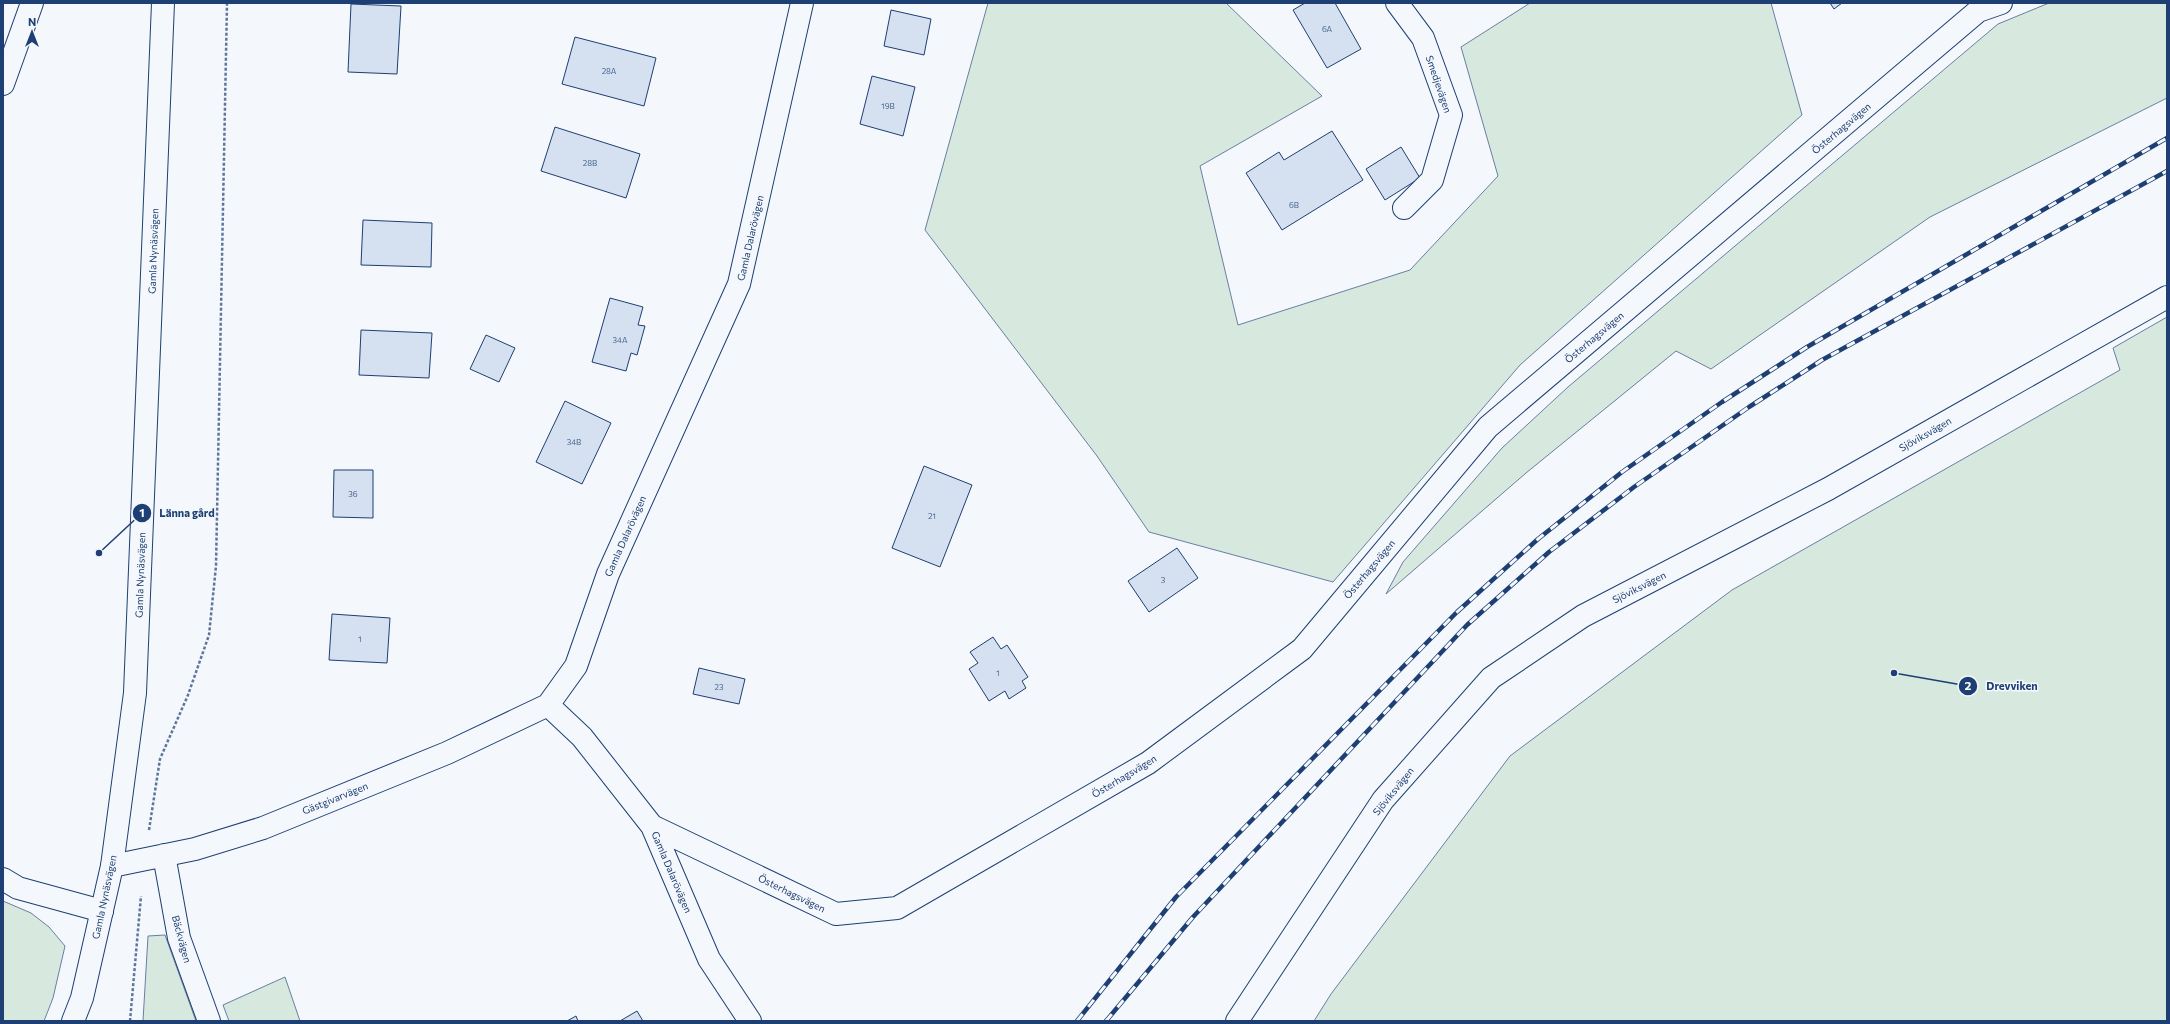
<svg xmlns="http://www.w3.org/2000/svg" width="2170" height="1024" font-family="Commissioner,sans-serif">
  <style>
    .green { fill: #d7e8df; stroke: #687fa3 }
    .building { fill: #d5e0f0; stroke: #1d3f73 }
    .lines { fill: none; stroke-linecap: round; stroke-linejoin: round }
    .minor-casing { stroke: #1d3f73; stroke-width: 24 }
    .tertiary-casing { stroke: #1d3f73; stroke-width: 24 }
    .path { stroke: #5e769c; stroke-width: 2.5; stroke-dasharray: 3 2; stroke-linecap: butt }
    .minor { stroke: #f4f7fb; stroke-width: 22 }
    .tertiary { stroke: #f4f7fb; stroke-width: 22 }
    .rail-casing { stroke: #1d3f73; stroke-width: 4.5 }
    .rail { stroke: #f4f7fb; stroke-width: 3; stroke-dasharray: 9; stroke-linecap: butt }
    .labels { text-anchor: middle; stroke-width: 3; stroke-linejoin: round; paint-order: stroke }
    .number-label { font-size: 8px; fill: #4b6792 }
    .street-label { font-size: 10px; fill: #1d3f73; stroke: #f4f7fb }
    .leader { fill: none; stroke: #1d3f73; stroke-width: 1.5 }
    .callout-dot { fill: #1d3f73; stroke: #f4f7fb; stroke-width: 1.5 }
    .mark-label { font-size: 12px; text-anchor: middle; font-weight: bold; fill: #fff }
    .callout-label { font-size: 11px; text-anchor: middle; font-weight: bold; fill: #1d3f73; stroke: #f4f7fb; stroke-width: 3; stroke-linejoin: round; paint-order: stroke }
  </style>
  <rect width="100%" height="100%" fill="#f4f7fb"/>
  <path class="green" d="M988,3H1226L1322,96L1200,166L1238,325L1410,270L1498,176L1461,47L1530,3H1771L1802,115L1520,365L1333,582L1149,532L1097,456L925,230Z
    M2049,3H2167V98L1930,217L1711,369L1676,351L1526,473L1386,594L1403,562L1502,448L1568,387L1998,24Z
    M2167,317V1021H1314L1331,994L1510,756L1732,590L2120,370L2113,348Z
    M3,901L31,913L49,927L65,946L53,998L44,1021H3Z
    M165,935L196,1021H143L148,936Z
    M285,977L300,1021H229L223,1005Z"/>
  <path class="building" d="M1305,3H1335L1361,49L1327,68L1293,10Z
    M1830,3H1842L1834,9Z
    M351,4L401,6L397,74L348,72Z
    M891,10L931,19L924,55L884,46Z
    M575,37L656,58L644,106L562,84Z
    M872,76L915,87L903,136L860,124Z
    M555,127L640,154L626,198L541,171Z
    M1332,131L1363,180L1282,230L1246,173L1279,152L1284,160Z
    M1401,147L1420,178L1385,200L1366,169Z
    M363,220L432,223L431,267L361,265Z
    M610,298L643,307L638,325L645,326L637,355L631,353L626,371L592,362Z
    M361,330L432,333L429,378L359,375Z
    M486,335L515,348L499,382L470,369Z
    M565,401L611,423L582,484L536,462Z
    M924,466L972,485L940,567L892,548Z
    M334,470H373V518L333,517Z
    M1177,548L1198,578L1149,612L1128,581Z
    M332,614L390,618L387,663L329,660Z
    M993,637L1001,649L1007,645L1028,677L1022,681L1026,688L1009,699L1005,691L989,701L969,669L978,663L970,652Z
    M699,668L745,679L739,704L693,694Z
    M637,1011L643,1021H620Z
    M576,1016L578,1021H567Z"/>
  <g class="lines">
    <defs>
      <path id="minor" d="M1397,3L1423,38L1451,115L1432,180L1404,208
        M3,84L32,3
        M548,705L576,666L608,574L739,284L802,3
        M548,705L582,737L652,826L709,959L750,1021
        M652,826L836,914L897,908L1148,763L1302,649L1488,427L1978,11L2001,3
        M164,855L179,938L209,1021
        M112,866L195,849L263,828L447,753L548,705
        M3,879L18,888L102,911
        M1237,1021L1383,800L1491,678L1583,616L1828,489L2167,297"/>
      <path id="tertiary" d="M73,1021L82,998L112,866L135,693L163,3"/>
    </defs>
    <use href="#minor" class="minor-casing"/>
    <use href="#tertiary" class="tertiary-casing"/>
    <path class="path" d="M149,830L160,759L188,695L209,635L216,566L227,3
      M130,1021L141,896"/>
    <use href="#minor" class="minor"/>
    <use href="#tertiary" class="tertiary"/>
    <defs>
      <path id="rail" d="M1077,1021L1176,897L1457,612L1538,539L1622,472L1722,402L1807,347L2167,138
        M1106,1021L1193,917L1467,625L1549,552L1634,487L1749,407L1822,360L2167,171"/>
    </defs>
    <use href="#rail" class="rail-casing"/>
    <use href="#rail" class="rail"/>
  </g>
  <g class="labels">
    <g class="number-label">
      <text x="1327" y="32">6A</text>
      <text x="609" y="74">28A</text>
      <text x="888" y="109">19B</text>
      <text x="590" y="166">28B</text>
      <text x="1294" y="208">6B</text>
      <text x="620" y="343">34A</text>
      <text x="574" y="445">34B</text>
      <text x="353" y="497">36</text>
      <text x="932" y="519">21</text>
      <text x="1163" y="583">3</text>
      <text x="360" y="642">1</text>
      <text x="998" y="676">1</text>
      <text x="719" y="690">23</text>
    </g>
    <g class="street-label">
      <text transform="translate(1439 84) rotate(71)" y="4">Smedjevägen</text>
      <text transform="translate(1841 128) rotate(-40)" y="4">Österhagsvägen</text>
      <text transform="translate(750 238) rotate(-77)" y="4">Gamla Dalarövägen</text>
      <text transform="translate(153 251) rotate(-88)" y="4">Gamla Nynäsvägen</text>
      <text transform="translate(1594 337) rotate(-40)" y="4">Österhagsvägen</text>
      <text transform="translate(1925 434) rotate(-30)" y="4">Sjöviksvägen</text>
      <text transform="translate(625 536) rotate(-66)" y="4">Gamla Dalarövägen</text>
      <text transform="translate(1369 569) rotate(-50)" y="4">Österhagsvägen</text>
      <text transform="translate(140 575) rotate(-88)" y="4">Gamla Nynäsvägen</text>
      <text transform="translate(1639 587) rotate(-27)" y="4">Sjöviksvägen</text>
      <text transform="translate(1124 776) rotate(-31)" y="4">Österhagsvägen</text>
      <text transform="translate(1393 791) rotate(-51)" y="4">Sjöviksvägen</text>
      <text transform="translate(335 798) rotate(-22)" y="4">Gästgivarvägen</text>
      <text transform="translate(672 872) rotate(67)" y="4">Gamla Dalarövägen</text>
      <text transform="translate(792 893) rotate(26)" y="4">Österhagsvägen</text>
      <text transform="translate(104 897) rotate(-78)" y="4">Gamla Nynäsvägen</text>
      <text transform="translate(182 939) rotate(75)" y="4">Bäckvägen</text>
    </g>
  </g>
  <path class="leader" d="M99 553L142 513M1894 673L1968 686"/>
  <g class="callout-dot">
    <circle cx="99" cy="553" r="4"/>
    <circle cx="1894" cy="673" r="4"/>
    <circle cx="142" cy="513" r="10"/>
    <circle cx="1968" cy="686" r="10"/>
  </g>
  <g class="mark-label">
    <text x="142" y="517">1</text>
    <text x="1968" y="690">2</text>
  </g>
  <g class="callout-label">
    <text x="187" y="517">Länna gård</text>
    <text x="2012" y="690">Drevviken</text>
  </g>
  <rect width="2170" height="1024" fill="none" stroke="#1d3f73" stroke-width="8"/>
  <g transform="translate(32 32)" stroke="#f4f7fb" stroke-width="3" paint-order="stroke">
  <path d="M0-3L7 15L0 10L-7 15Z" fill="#1d3f73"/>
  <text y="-6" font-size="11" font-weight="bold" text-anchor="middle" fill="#1d3f73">N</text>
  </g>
</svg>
